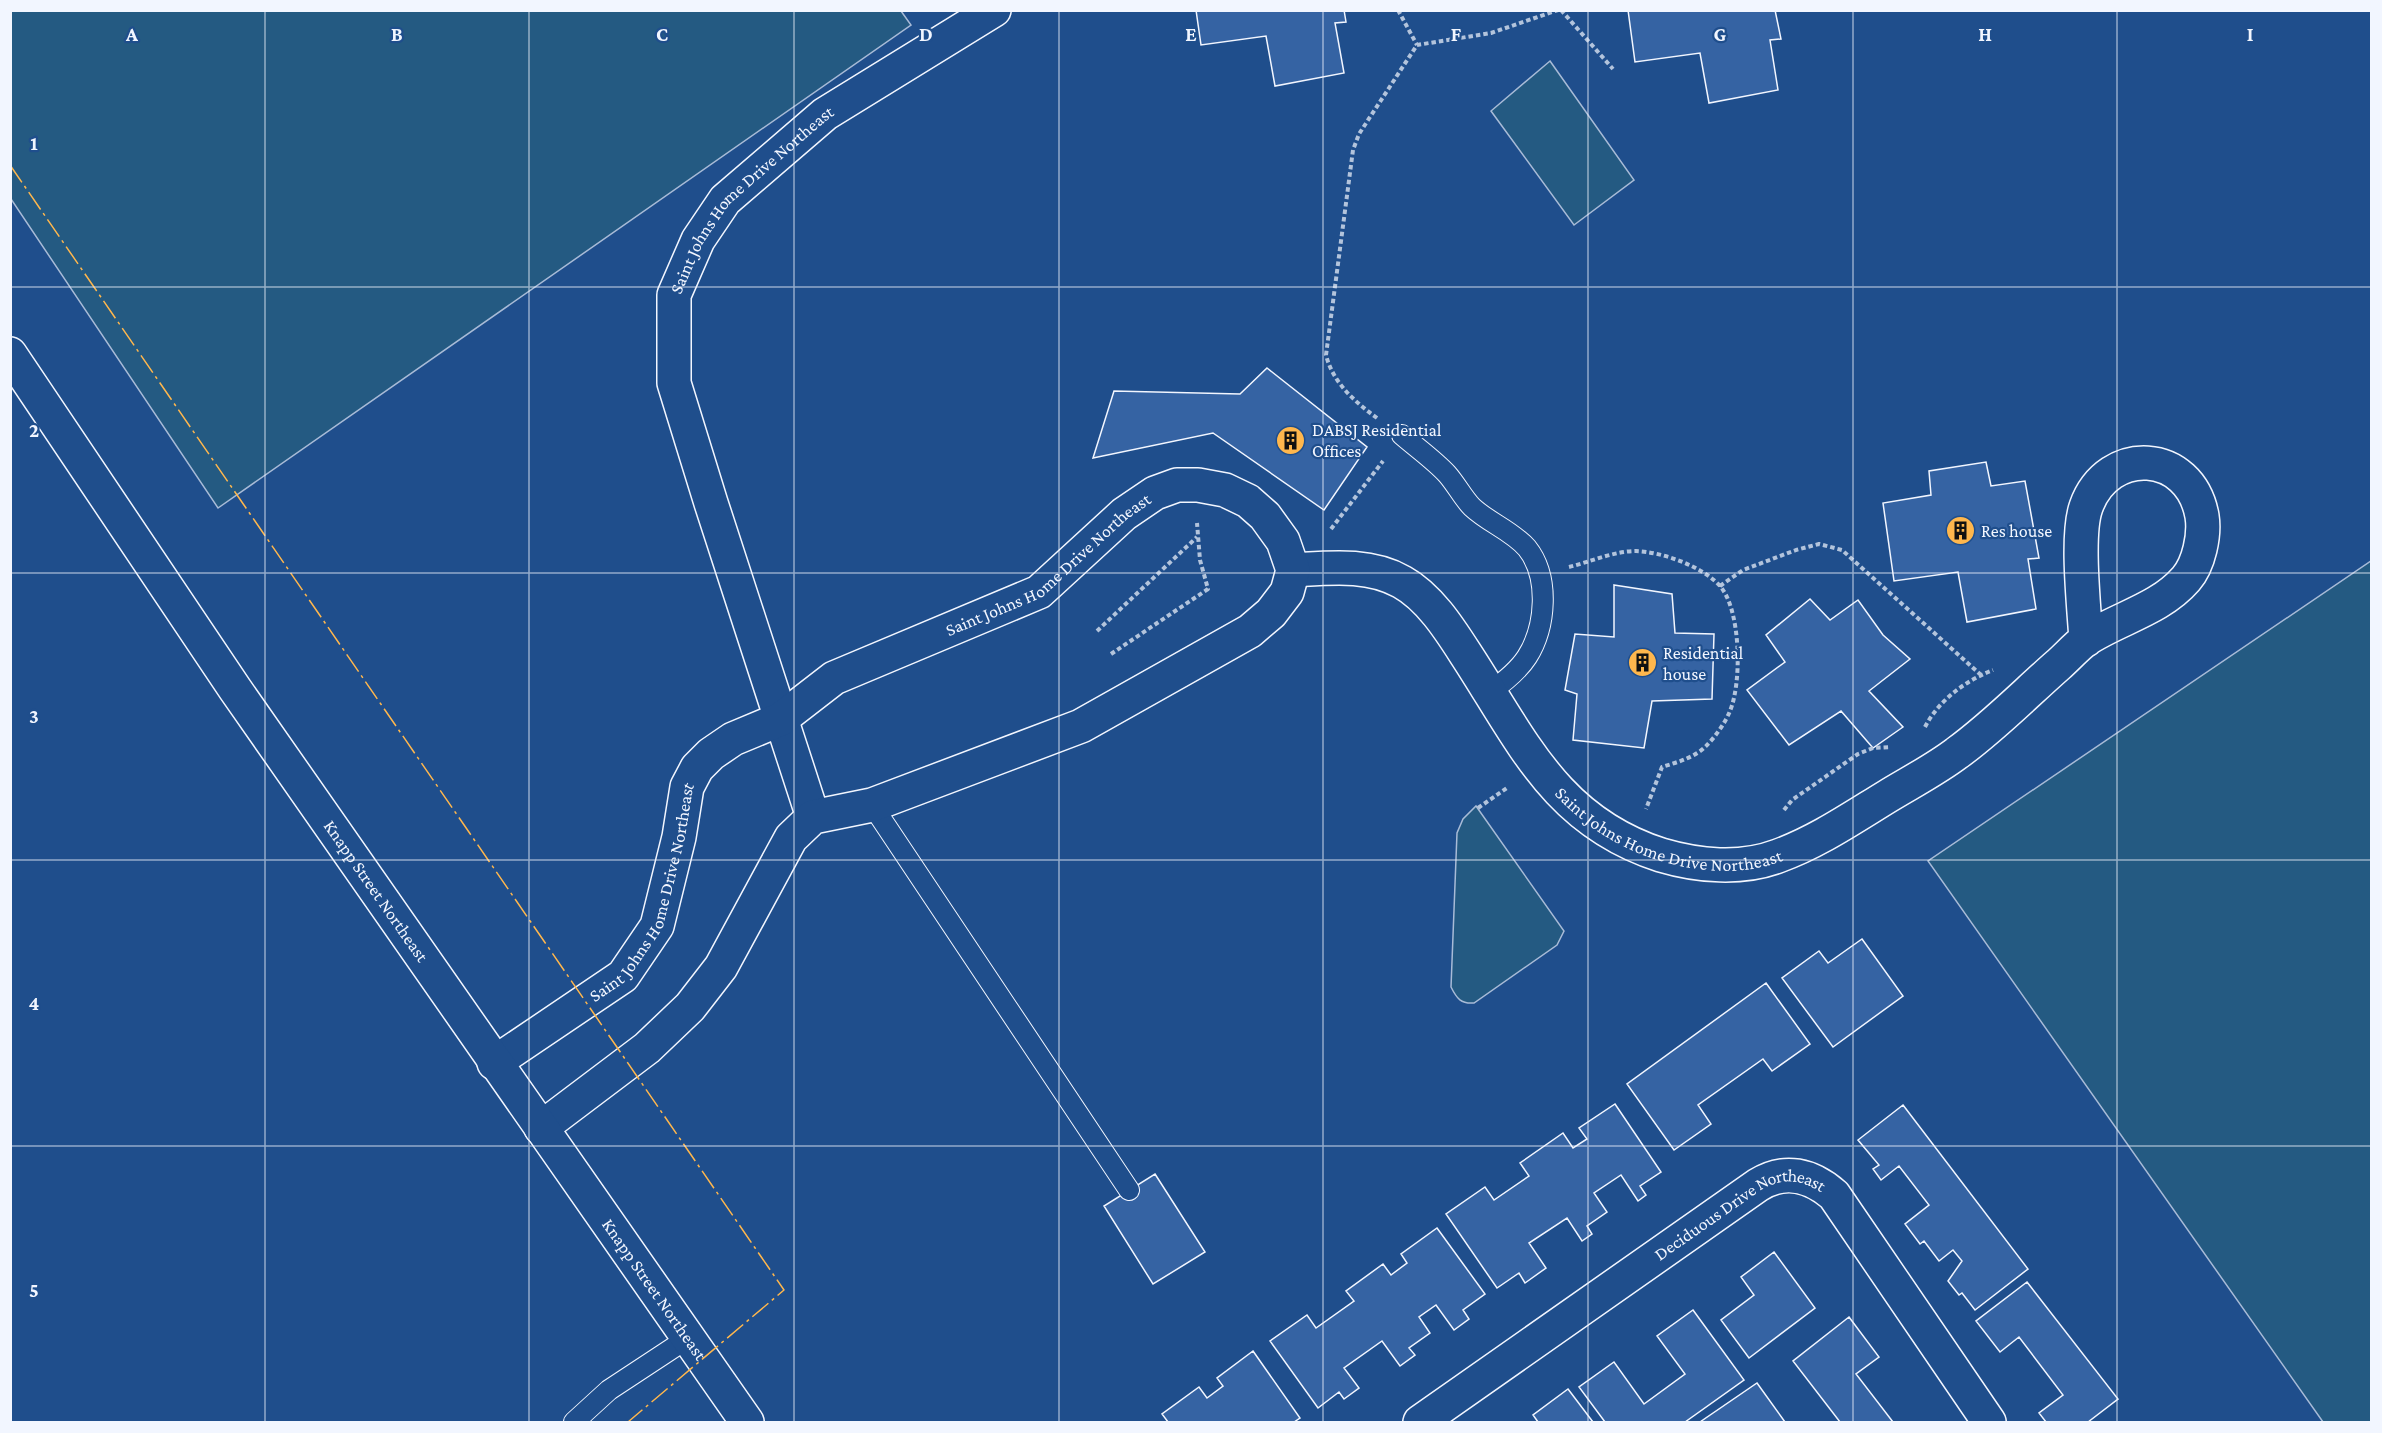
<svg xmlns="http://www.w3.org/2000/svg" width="2382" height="1433" font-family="'Crimson Pro',serif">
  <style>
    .green { fill: #245a82; stroke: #a8bbd7; stroke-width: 1.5 }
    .building { fill: #3563a3; stroke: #f2f6ff; stroke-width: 1.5 }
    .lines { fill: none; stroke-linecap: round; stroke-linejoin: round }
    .service-casing { stroke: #f2f6ff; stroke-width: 22 }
    .minor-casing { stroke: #f2f6ff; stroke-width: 36 }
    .secondary-casing { stroke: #f2f6ff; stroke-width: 36 }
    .path { stroke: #b3c4dc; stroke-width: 4; stroke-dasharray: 4.5 3; stroke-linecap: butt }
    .service { stroke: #1f4e8c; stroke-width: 20 }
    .minor { stroke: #1f4e8c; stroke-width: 33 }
    .secondary { stroke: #1f4e8c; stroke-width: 33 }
    .power { stroke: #ffb74d; stroke-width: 1.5; stroke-dasharray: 21 4.5 3 4.5; stroke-linecap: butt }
    .grid { fill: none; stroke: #f2f6ff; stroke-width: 1.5; stroke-opacity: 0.55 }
    .labels { text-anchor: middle; stroke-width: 4.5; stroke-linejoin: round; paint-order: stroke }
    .street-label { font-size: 18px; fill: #f2f6ff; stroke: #1f4e8c }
    .poi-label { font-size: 18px; fill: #f2f6ff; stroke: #1f4e8c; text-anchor: start }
    .grid-label { font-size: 20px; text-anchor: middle; font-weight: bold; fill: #f2f6ff; stroke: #1f4e8c; stroke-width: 4.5; stroke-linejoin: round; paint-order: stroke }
  </style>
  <rect width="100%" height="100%" fill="#1f4e8c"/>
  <path class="green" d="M901,11L911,25L218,508L11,199V11Z
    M1550,61L1634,180L1574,225L1491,111Z
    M2371,561V1422H2323L1928,861Z
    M1476,806L1564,931L1557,945L1474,1003C1461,1004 1457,999 1451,987L1457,833L1463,819Z"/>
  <path class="building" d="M1196,10H1344L1346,22L1335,23L1344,73L1275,86L1266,36L1201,45Z
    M1628,10H1775L1781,39L1770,40L1778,90L1709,103L1700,53L1635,62Z
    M1267,368L1367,447L1324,510L1213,433L1093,458L1114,391L1240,394Z
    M1986,462L1991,486L2025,481L2039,558L2028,559L2036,609L1967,622L1958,572L1894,581L1883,503L1931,495L1929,471Z
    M1614,585L1672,594L1675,633L1714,634L1712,699L1652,701L1644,748L1573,740L1577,694L1565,690L1575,634L1614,637Z
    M1810,599L1830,620L1858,600L1883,635L1910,659L1869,691L1903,727L1873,748L1841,711L1789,745L1747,690L1785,662L1766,635Z
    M1862,939L1903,996L1833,1047L1782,978L1819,951L1828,963Z
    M1766,983L1810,1044L1772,1071L1763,1059L1698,1105L1711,1124L1674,1150L1627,1084Z
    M1615,1104L1661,1172L1640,1186L1646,1195L1638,1201L1621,1175L1594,1193L1607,1212L1587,1226L1592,1234L1582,1241L1567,1218L1529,1243L1546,1268L1525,1283L1519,1273L1497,1288L1446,1214L1485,1187L1494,1200L1529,1176L1520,1163L1563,1133L1573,1148L1587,1139L1579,1128Z
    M1903,1105L2028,1269L1975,1310L1962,1293L1959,1295L1948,1281L1962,1261L1953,1250L1939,1261L1924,1241L1920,1244L1905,1224L1929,1205L1899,1166L1881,1180L1873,1169L1879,1165L1858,1140Z
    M1155,1174L1205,1252L1153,1284L1104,1206Z
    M1437,1228L1485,1294L1463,1310L1469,1319L1454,1330L1436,1305L1419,1317L1430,1333L1409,1348L1415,1355L1400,1366L1382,1341L1344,1368L1359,1388L1344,1399L1339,1392L1318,1408L1270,1341L1307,1315L1316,1328L1354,1301L1346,1291L1383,1264L1391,1275L1407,1263L1401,1254Z
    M1774,1252L1815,1308L1749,1358L1721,1320L1754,1295L1741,1277Z
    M2027,1282L2118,1399L2088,1422H2046L2039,1413L2063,1395L2019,1337L2000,1352L1976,1321Z
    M1693,1310L1744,1380L1685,1422H1605L1579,1387L1614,1362L1644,1404L1685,1374L1657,1336Z
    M1849,1317L1879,1357L1856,1374L1893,1422H1840L1793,1361Z
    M1253,1351L1300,1418L1294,1422H1168L1162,1414L1199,1387L1207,1398L1223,1386L1217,1378Z
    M1757,1383L1785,1422H1700Z
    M1568,1389L1593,1422H1538L1533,1415Z"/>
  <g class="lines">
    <defs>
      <path id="service" d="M1402,435C1417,448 1434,460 1447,474C1456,484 1463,498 1472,507C1489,523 1511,530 1527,548C1550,577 1546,627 1527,657C1518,671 1504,682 1490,692
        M872,805L1129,1190
        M574,1422L609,1390L688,1338"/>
      <g id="minor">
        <path id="s1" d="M1293,570C1329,568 1369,563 1402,582C1429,597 1449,628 1465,653C1522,740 1555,821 1661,855C1698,866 1741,870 1778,856C1817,842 1852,818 1888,796C1911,782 1936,769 1957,753C1993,727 2025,694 2058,665C2067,657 2076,647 2085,640C2118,618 2159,610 2186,579C2199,564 2205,535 2202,516C2190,449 2108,445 2086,507C2076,535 2084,607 2086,640"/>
        <path id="s2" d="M813,817L711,503L674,383V295L698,240L725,200L825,114L994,10"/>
        <path id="s3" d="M494,1063L623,976L657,926L679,837L687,787L697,768L711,754L733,739L781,719L834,678L1039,592L1124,514L1155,493L1177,485H1198L1225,490L1248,501L1265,516L1283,541L1293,570L1287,592L1271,613L1250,631L1081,726L872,805L813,817L791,838L721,967L690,1007L647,1048L541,1128"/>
        <path id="s4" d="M1420,1422L1758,1185C1785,1168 1811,1175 1834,1195L1989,1422"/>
      </g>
      <g id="secondary">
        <path id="s5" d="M10,354L235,689L747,1422"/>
      </g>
    </defs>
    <use href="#service" class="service-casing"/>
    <use href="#minor" class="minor-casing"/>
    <use href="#secondary" class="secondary-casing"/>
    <path class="path" d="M1398,10L1417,45
      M1561,10L1613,69
      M1377,418C1355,402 1333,383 1326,355L1353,150L1359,134L1417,45L1491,33L1558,10
      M1331,529L1383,461
      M1569,567C1590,562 1614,551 1636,551C1662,552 1702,566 1720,586C1741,610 1742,682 1730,711C1725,723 1716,736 1707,745C1696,757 1678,762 1662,767L1646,809
      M1720,586L1743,570L1796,550L1819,544L1842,550L1981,675
      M1097,631L1197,537
      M1111,654L1208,589L1200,560L1197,523
      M1925,727C1939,700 1965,681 1993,670
      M1478,808L1507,788
      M1784,810L1792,800L1858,754L1873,748L1891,747"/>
    <use href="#service" class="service"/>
    <use href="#minor" class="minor"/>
    <use href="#secondary" class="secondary"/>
    <path class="power" d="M10,165L784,1290L628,1422"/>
  </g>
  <path class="grid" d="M265,10V1422M529,10V1422M794,10V1422M1059,10V1422M1323,10V1422M1588,10V1422M1853,10V1422M2117,10V1422M10,287H2372M10,573H2372M10,860H2372M10,1146H2372"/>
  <defs>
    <symbol id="building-disc" viewBox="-11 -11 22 22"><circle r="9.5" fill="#ffb74d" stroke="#1f4e8c"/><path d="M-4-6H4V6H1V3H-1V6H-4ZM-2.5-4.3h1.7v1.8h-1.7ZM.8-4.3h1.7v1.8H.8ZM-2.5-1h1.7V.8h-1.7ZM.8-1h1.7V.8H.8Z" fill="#111"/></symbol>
  </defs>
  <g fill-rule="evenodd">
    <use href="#building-disc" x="1274" y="424" width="33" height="33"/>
    <use href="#building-disc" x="1944" y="514" width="33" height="33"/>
    <use href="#building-disc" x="1626" y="646" width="33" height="33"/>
  </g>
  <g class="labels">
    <g class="street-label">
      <text dy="6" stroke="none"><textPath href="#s2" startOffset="669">Saint Johns Home Drive Northeast</textPath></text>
      <text dy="6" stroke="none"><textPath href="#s3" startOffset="790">Saint Johns Home Drive Northeast</textPath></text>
      <text dy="6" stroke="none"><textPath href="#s1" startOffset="496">Saint Johns Home Drive Northeast</textPath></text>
      <text dy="6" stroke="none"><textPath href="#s3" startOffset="240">Saint Johns Home Drive Northeast</textPath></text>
      <text dy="6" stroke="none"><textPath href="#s5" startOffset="650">Knapp Street Northeast</textPath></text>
      <text dy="6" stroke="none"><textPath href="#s4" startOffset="386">Deciduous Drive Northeast</textPath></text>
      <text dy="6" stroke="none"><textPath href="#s5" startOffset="1136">Knapp Street Northeast</textPath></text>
    </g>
    <g class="poi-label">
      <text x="1312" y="436">DABSJ Residential<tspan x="1312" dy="21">Offices</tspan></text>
      <text x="1981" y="537">Res house</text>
      <text x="1663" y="659">Residential<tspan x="1663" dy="21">house</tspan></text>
    </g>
  </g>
  <g class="grid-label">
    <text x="132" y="41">A</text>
    <text x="397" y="41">B</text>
    <text x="662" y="41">C</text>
    <text x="926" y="41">D</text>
    <text x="1191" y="41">E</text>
    <text x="1456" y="41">F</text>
    <text x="1720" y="41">G</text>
    <text x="1985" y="41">H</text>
    <text x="2250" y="41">I</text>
    <text x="34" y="150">1</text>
    <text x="34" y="437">2</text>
    <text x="34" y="723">3</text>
    <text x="34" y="1010">4</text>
    <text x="34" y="1297">5</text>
  </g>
  <rect width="2382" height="1433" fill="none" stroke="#f2f6ff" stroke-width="24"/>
</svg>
